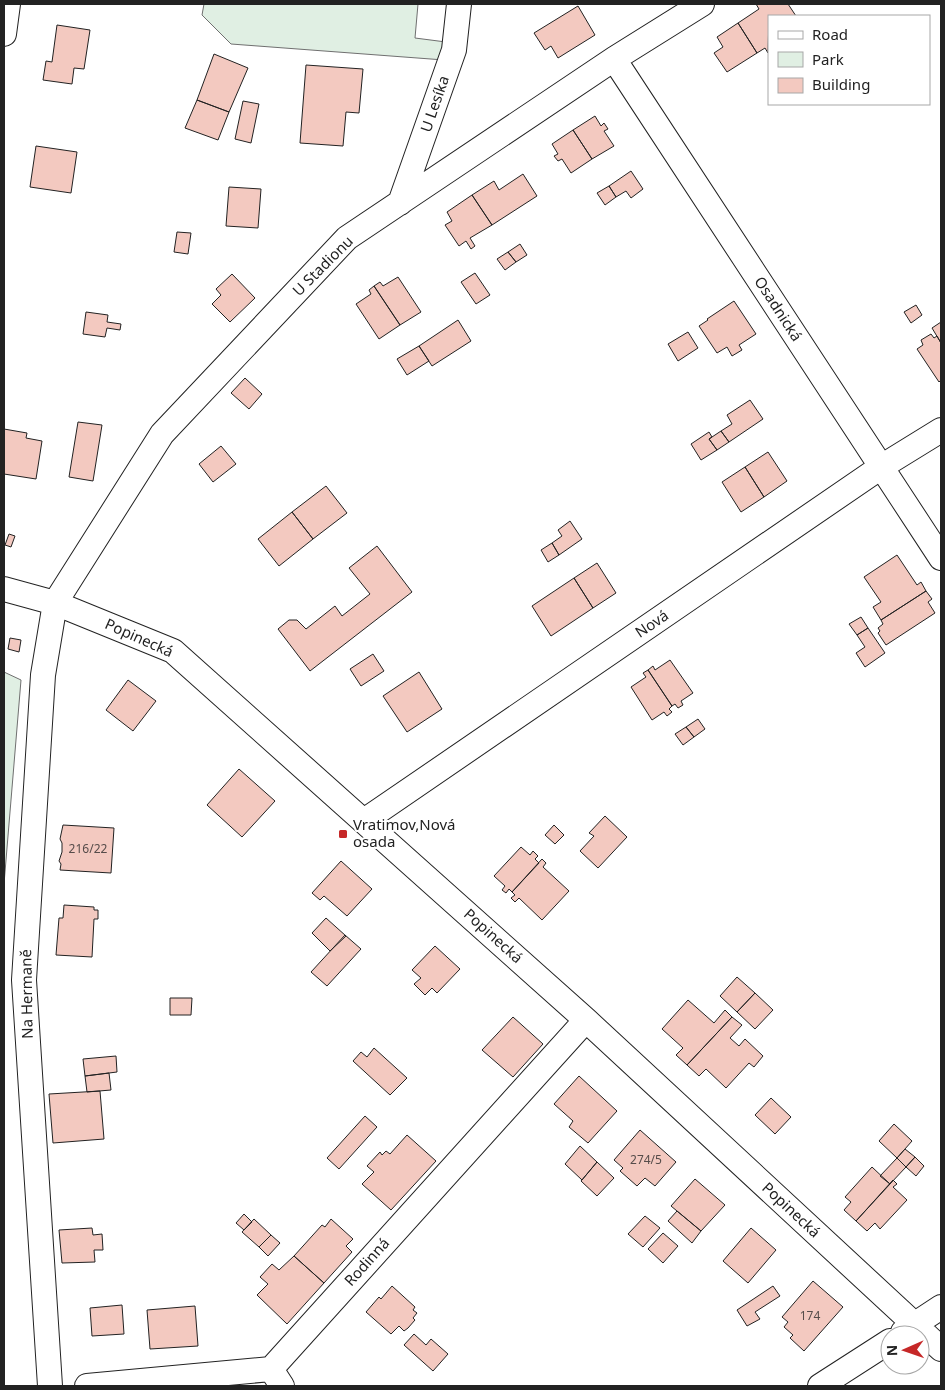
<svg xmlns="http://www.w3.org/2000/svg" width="945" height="1390" font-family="'Noto Sans',sans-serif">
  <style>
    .green { fill: #e0efe3; stroke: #6f6f6f }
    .building { fill: #f3c9c0; stroke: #222 }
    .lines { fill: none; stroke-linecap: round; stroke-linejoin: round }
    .street-casing { stroke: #222; stroke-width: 26 }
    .street { stroke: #fff; stroke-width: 24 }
    .poi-dot { fill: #c62828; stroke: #fff; stroke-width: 2 }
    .labels { text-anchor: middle; stroke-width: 4; stroke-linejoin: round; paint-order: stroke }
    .number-label { font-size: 12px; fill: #564c4a }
    .street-label { font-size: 15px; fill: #222; stroke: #fff }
    .poi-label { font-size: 15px; fill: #222; stroke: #fff; text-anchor: start }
  </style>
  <rect width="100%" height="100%" fill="#fff"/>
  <path class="green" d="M204,4H418L415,38L446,42L444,60L231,44L202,15Z
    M4,672L21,680L4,884Z"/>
  <path class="building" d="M756,4H788L796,16H769L768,53L765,48L757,53L738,23L759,9Z
    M578,6L595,35L558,58L551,46L545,50L534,33Z
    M738,23L757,53L727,72L714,53L723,47L717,37Z
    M57,25L90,30L84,69L74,68L72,84L43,80L46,61L52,62Z
    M214,54L248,68L229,112L197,100Z
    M306,65L363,69L359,113L346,112L343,146L300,143Z
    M197,100L229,112L218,140L185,128Z
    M243,101L259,104L251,143L235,139Z
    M595,116L601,126L604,123L608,129L604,131L614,146L592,159L573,130Z
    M573,130L592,159L571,173L562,159L558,161L554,156L558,154L552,144Z
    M36,146L77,152L71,193L30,187Z
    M631,171L643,189L631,198L626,191L616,197L609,186Z
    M523,174L537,196L492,225L472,195L494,181L499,190Z
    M609,186L616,197L605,205L597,193Z
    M229,187L261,189L258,228L226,226Z
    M472,195L492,225L470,238L475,246L471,249L466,241L459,246L445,225L452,221L447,212Z
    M177,232L191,233L188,254L174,252Z
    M520,244L527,255L516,262L508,252Z
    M508,252L516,262L505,270L497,259Z
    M475,273L490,295L476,304L461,282Z
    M232,274L255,298L230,322L212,304L221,295L216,289Z
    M398,277L421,312L400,325L374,286L380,282L383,286Z
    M374,286L400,325L379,339L356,304L371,294L369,290Z
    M734,301L756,334L739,345L742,350L732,356L727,347L717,353L699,326L708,320L707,319Z
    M916,305L922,315L911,323L904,312Z
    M86,312L108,315L107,322L121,324L120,330L107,328L105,337L83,334Z
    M458,320L471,341L432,366L419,346Z
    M941,322V343L932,328Z
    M688,332L698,348L678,361L668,344Z
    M931,334L934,338L937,336L941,343V380L939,382L917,349L923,345L921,340Z
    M419,346L429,361L407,375L397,359Z
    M245,378L262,394L249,409L231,393Z
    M750,400L763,419L729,442L721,431L732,424L727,415Z
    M78,422L102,425L93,481L69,477Z
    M4,429L27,433L26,438L42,441L36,479L4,474Z
    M721,431L729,442L717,450L709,439Z
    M709,432L712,437L709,439L717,450L701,460L691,444Z
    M221,446L236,464L213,482L199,464Z
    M768,452L787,481L764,497L745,467Z
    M745,467L764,497L741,512L722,482Z
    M326,486L347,513L313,539L292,512Z
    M292,512L313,539L279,566L258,539Z
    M570,521L582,539L559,555L552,543L562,536L558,530Z
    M9,534L15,536L11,547L5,545Z
    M552,543L559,555L548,562L541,550Z
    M377,546L412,592L310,671L278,629L289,620H297L306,629L335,606L342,616L370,594L349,568Z
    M897,555L917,585L921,582L926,591L881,620L873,607L881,602L864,577Z
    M597,563L616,593L593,608L574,578Z
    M574,578L593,608L551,636L532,606Z
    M926,591L932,599L928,602L935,613L886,645L878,633L880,631L878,628L883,624L881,620Z
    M861,617L868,628L857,635L849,624Z
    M868,628L885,653L865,667L856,653L865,647L857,635Z
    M10,638L21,640L19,652L8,649Z
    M373,654L384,671L361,686L350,669Z
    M670,660L693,693L681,701L683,705L678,708L675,704L672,706L648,670L653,666L655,670Z
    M648,670L672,706L669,709L672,712L667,716L664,712L652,720L631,687L646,677L643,673Z
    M419,672L442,709L407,732L383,696Z
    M128,680L156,701L133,731L106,710Z
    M698,719L705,729L694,737L686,727Z
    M686,727L694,737L683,745L675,734Z
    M239,769L275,801L242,837L207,805Z
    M605,816L627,837L598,868L580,851L594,836L589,833Z
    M63,825L114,828L111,873L60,870L61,864L59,861L62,852V843L60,839Z
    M554,825L564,835L555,844L545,835Z
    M521,847L530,855L533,851L538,856L535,859L539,863L512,892L509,889L506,893L502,890L505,886L494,876Z
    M542,859L546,863L543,867L569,891L542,920L519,898L515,902L511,898L515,895L512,892Z
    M341,861L372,889L347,916L324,896L320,900L312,893Z
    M64,905L94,907V910H98V919H94L92,957L56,955L59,918H63Z
    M326,918L346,936L330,951L312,933Z
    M345,935L361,949L327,986L311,972Z
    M435,946L460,969L437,993L432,988L425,995L414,984L421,978L412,970Z
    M737,977L755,993L737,1012L720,996Z
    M755,993L773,1010L755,1029L737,1012Z
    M170,998H192L191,1015H170Z
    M688,1000L714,1023L725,1010L732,1017L687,1065L676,1055L683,1048L662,1029Z
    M513,1017L543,1044L513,1077L482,1050Z
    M732,1017L742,1025L730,1038L739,1046L745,1039L763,1056L754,1067L749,1063L726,1088L706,1069L699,1076L687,1065Z
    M374,1048L407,1078L390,1095L353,1061L361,1052L367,1057Z
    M116,1056L117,1072L85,1076L83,1059Z
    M109,1073L111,1090L87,1092L85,1076Z
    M579,1076L617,1111L588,1143L569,1127L573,1121L554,1104Z
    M100,1091L104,1139L53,1143L49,1094Z
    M771,1098L791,1117L775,1134L755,1115Z
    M365,1116L377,1127L339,1169L327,1158Z
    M894,1124L912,1141L897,1158L879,1141Z
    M640,1130L676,1162L655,1186L645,1178L637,1186L620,1171L623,1168L614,1160Z
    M407,1135L436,1161L391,1210L362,1184L374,1172L367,1166L380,1152L382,1155L386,1151L390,1154Z
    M580,1146L597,1162L582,1180L565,1164Z
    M905,1149L915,1157L906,1167L897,1158Z
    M915,1157L924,1166L916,1176L906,1167Z
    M897,1158L906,1167L890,1184L880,1176Z
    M597,1162L614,1178L597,1196L581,1181Z
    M872,1167L890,1184L856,1221L844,1210L851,1202L845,1197Z
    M695,1179L725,1205L701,1231L671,1206Z
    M893,1180L897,1184L893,1187L907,1200L880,1229L875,1223L867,1231L856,1221Z
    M677,1211L701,1231L692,1243L668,1221Z
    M244,1214L252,1222L244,1230L236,1223Z
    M645,1216L660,1228L643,1247L628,1234Z
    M254,1219L271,1235L259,1247L242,1232Z
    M331,1219L353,1239L346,1246L352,1252L324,1283L294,1256L322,1225L325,1227Z
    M92,1228L93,1235L102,1234L103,1250H94L95,1262L62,1263L59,1230Z
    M751,1228L776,1250L748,1283L723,1261Z
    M663,1233L678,1246L663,1263L648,1249Z
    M271,1235L280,1243L268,1256L259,1247Z
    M294,1256L324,1283L287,1324L257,1295L268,1284L260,1277L272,1264L279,1270Z
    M813,1281L843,1307L804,1351L790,1338L793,1335L784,1327L788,1322L782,1317Z
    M392,1286L415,1307L413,1310L417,1313L413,1318L415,1320L408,1328L404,1331L399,1326L391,1334L366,1312L379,1297L381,1299Z
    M773,1286L780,1296L755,1312L760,1319L747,1326L737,1310Z
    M122,1305L124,1334L92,1336L90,1308Z
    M195,1306L198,1346L150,1349L147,1310Z
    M414,1334L426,1345L431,1339L448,1354L433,1371L404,1345Z"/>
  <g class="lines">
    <defs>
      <path id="street" d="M4,34L8,4
        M614,59L941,558
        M400,203L454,50L459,4
        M4,589L55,603L173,651L586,1020L941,1349
        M364,821L881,467L941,430
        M903,1332L941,1307
        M271,1369L282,1386
        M50,1386L24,980L43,675L55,603L162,434L347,238L614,59L702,4
        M87,1386L271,1369L586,1020
        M820,1386L890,1341"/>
    </defs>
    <use href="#street" class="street-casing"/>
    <use href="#street" class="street"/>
  </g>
  <rect class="poi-dot" x="338" y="829" width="10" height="10" rx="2.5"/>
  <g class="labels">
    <g class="number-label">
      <text x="88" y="853">216/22</text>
      <text x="646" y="1164">274/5</text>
      <text x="810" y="1320">174</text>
    </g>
    <g class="street-label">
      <text transform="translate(435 104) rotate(-71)" y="5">U Lesíka</text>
      <text transform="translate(323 266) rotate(-45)" y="5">U Stadionu</text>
      <text transform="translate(778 309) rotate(57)" y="5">Osadnická</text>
      <text transform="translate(652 624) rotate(-34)" y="5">Nová</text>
      <text transform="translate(139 638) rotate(24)" y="5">Popinecká</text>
      <text transform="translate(493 936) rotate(42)" y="5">Popinecká</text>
      <text transform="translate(27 994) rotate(-91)" y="5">Na Hermaně</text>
      <text transform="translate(791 1210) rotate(43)" y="5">Popinecká</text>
      <text transform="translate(367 1262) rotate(-48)" y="5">Rodinná</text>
    </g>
    <g class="poi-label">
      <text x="353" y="830">Vratimov,Nová<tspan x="353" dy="17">osada</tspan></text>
    </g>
  </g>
  <rect width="945" height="1390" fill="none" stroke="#222222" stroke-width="10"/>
  <rect x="768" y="15" width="162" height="90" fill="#ffffff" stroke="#a7a7a7"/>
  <rect x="778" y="31" width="25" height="8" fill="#ffffff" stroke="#a7a7a7"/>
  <text x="812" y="40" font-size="15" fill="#222222">Road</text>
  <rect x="778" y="52" width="25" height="15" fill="#e0efe3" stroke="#a7a7a7"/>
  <text x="812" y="65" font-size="15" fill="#222222">Park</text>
  <rect x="778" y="78" width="25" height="15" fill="#f3c9c0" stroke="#a7a7a7"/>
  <text x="812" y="90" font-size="15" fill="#222222">Building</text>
  <g transform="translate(905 1350) rotate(268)"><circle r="24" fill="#ffffff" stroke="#a7a7a7"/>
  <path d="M0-4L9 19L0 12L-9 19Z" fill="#c62828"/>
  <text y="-8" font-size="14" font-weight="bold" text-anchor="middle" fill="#222222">N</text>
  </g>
</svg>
